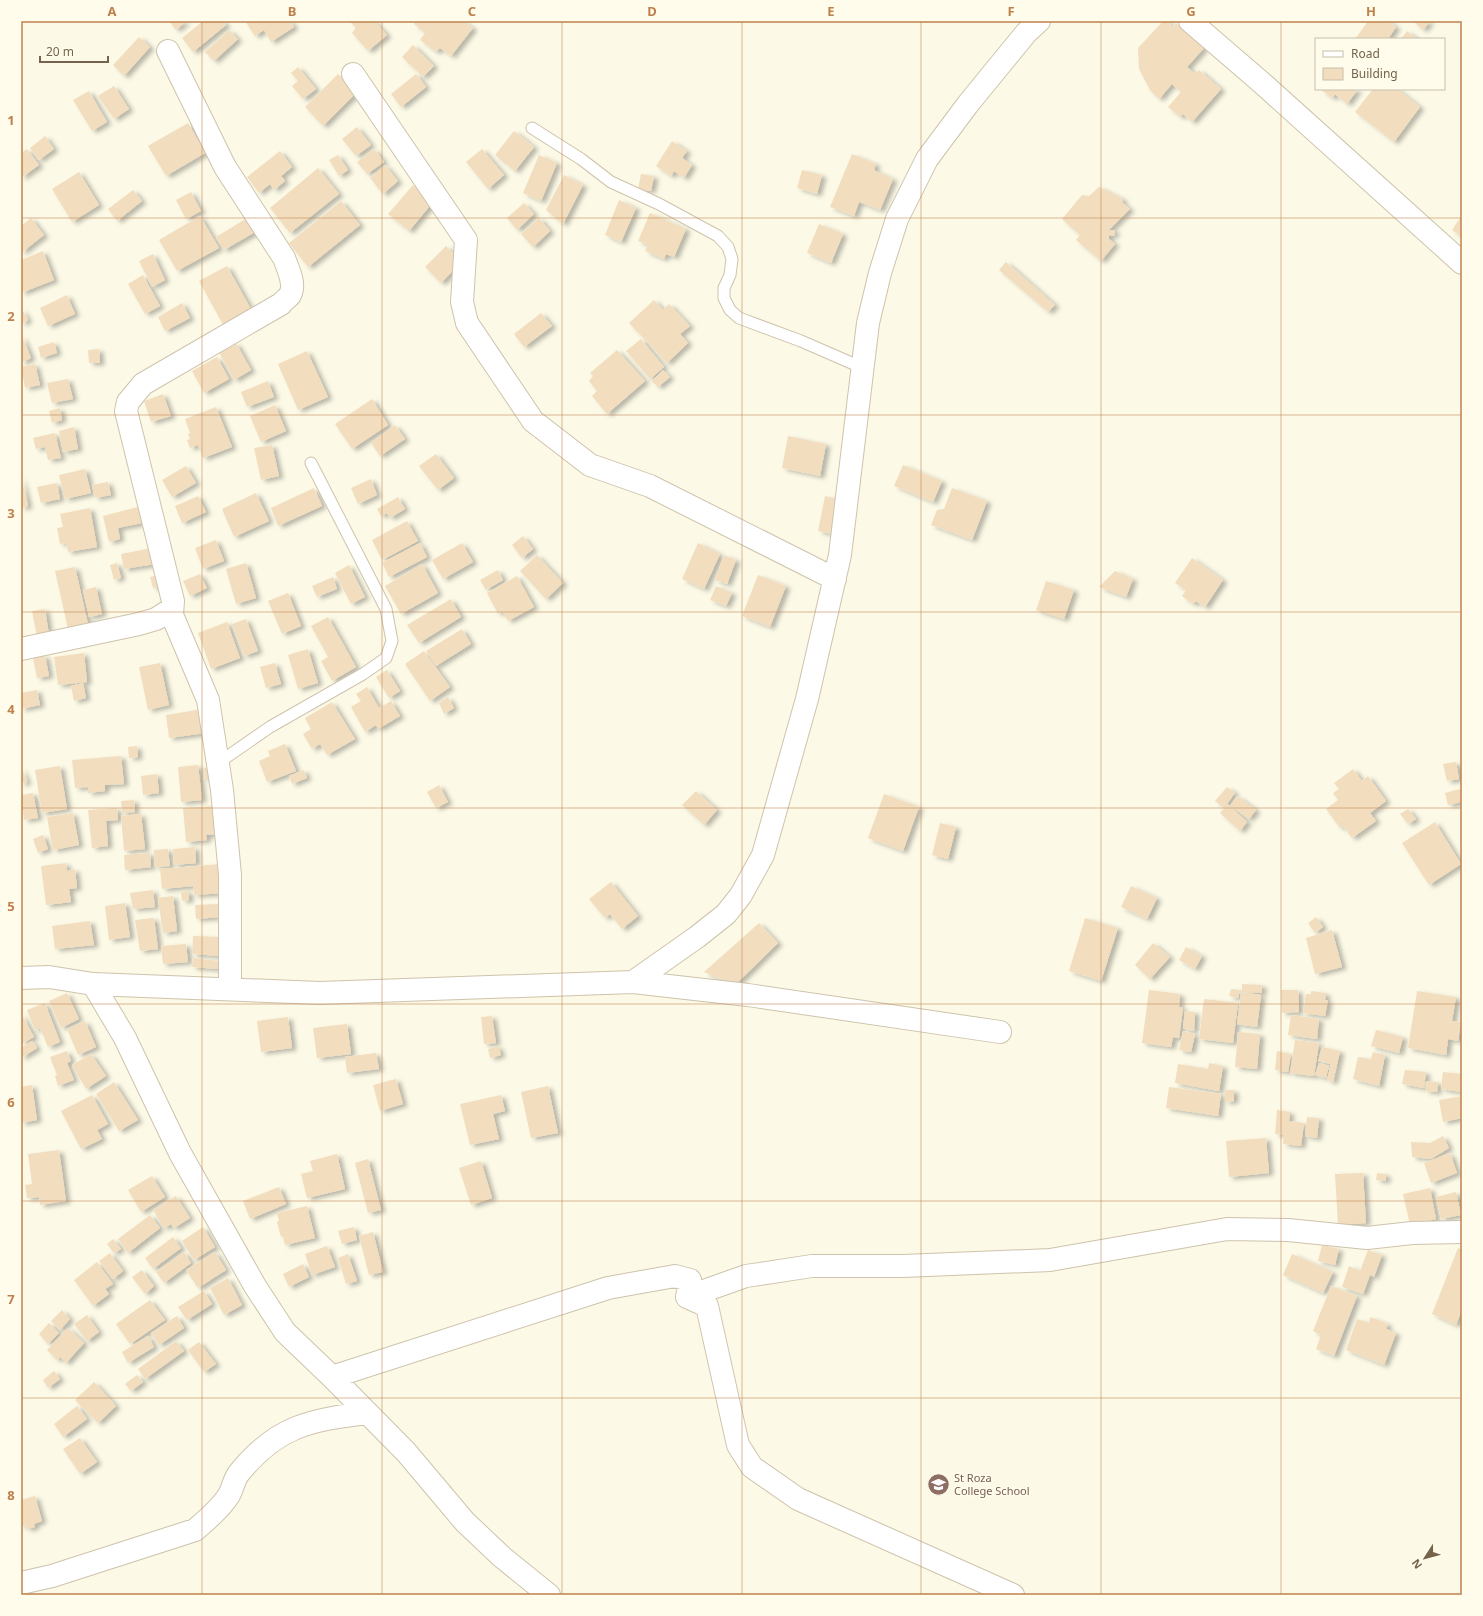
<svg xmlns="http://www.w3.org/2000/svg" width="1483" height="1616" font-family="'Noto Sans',sans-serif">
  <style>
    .building { fill: #f2debe; filter: url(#shadow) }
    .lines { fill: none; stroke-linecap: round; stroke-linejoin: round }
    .lane-casing { stroke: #cec3ac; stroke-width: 13 }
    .street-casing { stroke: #cec3ac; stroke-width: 24 }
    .lane { stroke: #fff; stroke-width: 11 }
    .street { stroke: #fff; stroke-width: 22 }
    .grid { fill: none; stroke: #be814c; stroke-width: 1; stroke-opacity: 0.55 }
    .labels { text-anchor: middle; stroke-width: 3.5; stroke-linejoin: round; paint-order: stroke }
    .education-label { font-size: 11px; fill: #785e54; stroke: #fffcec; text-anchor: start }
    .neatline { fill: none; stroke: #be814c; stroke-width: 1.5 }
    .grid-label { font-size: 13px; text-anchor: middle; font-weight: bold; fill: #be814c }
  </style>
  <defs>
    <filter id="shadow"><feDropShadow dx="4.5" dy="2.5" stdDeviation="2" flood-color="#0004"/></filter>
  </defs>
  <rect width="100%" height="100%" fill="#fcf9e6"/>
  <path class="building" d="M169,21H186L176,30Z
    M203,21H223L226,25L193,52L182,38Z
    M245,21H290L294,27L271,42L264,30L255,36Z
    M354,21H374L387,35L368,51L352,33L356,28L351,23Z
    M416,21H463L473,28L451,56L440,48L436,52L420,40L425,33L414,24Z
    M1163,21H1167L1173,27L1176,23L1204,48L1187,67L1195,74L1199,70L1221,89L1192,122L1183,114L1180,117L1168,107L1181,92L1172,84L1159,99L1150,90L1139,69L1138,48Z
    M1368,21H1388L1396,27L1388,39H1355Z
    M1413,21H1430L1423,30Z
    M229,30L238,39L214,61L205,52Z
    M1407,31L1417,39H1401Z
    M139,37L150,47L124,76L113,65Z
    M413,45L434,66L423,77L402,57Z
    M298,67L316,89L303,99L292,86L298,81L291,73Z
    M338,74L356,93L323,126L305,107Z
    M416,74L426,87L401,107L391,94Z
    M114,86L129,109L114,119L98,96Z
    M1320,89H1358L1347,104L1335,94L1332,98Z
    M1373,89H1397L1420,107L1394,142L1355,112Z
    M89,91L107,122L92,131L73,100Z
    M188,123L205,153L166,176L148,146Z
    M357,127L371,145L356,156L342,139Z
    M514,131L534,147L515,171L495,155Z
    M45,136L54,149L39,160L30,148Z
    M672,141L687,151L682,158L692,165L684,178L674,171L671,176L656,166Z
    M27,149L39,165L21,178V153Z
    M374,149L384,162L367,174L357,162Z
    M482,149L504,175L488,189L466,162Z
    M280,151L292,167L281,176L285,181L274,190L270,184L259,193L247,177Z
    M852,154L876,164L874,170L893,179L880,210L859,202L854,216L830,207Z
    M338,155L348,170L339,176L329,160Z
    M539,155L557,163L541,201L523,193Z
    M385,165L398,181L383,194L370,178Z
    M318,168L339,194L290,233L270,208Z
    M802,170L822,175L817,194L797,188Z
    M79,172L99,205L72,222L52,189Z
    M641,174L654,176L651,191L638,189Z
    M564,175L583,185L563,224L546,210Z
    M413,185L433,202L409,231L388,214Z
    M1099,187L1123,199L1122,202L1130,209L1109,230H1115L1114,236L1109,235V239L1115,244L1101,261L1076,240L1080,235L1062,219L1082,195L1089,196Z
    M133,190L142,201L117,221L108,209Z
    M191,192L201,211L186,219L176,200Z
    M619,200L636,208L621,242L605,235Z
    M341,201L360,225L308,267L289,243Z
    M524,203L534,214L517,230L507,218Z
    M650,213L686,229L674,257L666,254L664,259L645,251L648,245L638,241Z
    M1462,215V237L1452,230Z
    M200,216L219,248L177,271L159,240Z
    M31,218L44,235L21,253V226Z
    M247,218L255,232L224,250L216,237Z
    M539,218L550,231L533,247L521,234Z
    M819,224L843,234L831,263L807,253Z
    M446,246L461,262L441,283L425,267Z
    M43,251L54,280L21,293V260Z
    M153,254L165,280L152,287L139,261Z
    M1006,262L1055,305L1048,312L999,270Z
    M227,266L253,313L225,328L199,281Z
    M143,275L160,306L145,314L128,284Z
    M67,295L75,314L48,326L40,308Z
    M654,300L663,310L669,304L690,326L680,334L688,343L667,363L629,323Z
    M182,303L190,318L165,331L158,317Z
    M21,308L28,320L21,324Z
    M541,313L552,326L524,347L514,334Z
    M22,336L31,358L21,363V337Z
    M641,339L664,367L650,379L626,351Z
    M54,342L57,353L41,358L38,347Z
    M236,343L251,370L234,380L219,352Z
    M99,349L100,363H89L88,350Z
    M617,350L645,381L607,414L592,396L597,391L589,381L593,376L590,373Z
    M307,351L328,397L298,410L278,364Z
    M217,357L229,379L204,393L192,371Z
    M35,364L40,385L25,388L21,367Z
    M663,370L670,377L658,387L652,381Z
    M68,379L73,399L52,403L47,383Z
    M268,381L274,397L247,407L241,392Z
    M163,394L171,416L151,422L144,401Z
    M372,399L388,425L352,449L335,424Z
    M275,405L286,431L261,442L250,416Z
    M216,407L232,447L203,458L198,445L190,448L187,440L190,439L188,434L190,433L185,419Z
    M60,408L62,420L52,423L49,411Z
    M395,425L405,439L380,456L371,443Z
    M74,427L78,449L63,452L59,431Z
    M55,433L61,458L48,460L45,447L36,449L33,438Z
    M788,436L826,444L820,476L782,468Z
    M272,445L279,476L261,480L254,448Z
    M436,454L454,478L438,490L419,466Z
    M903,465L942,481L933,502L894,486Z
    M186,466L196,483L172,497L162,480Z
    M85,469L91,493L65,499L59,475Z
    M21,476L28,506L21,508Z
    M371,479L377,495L358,504L351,488Z
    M108,482L111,495L95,498L92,485Z
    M57,483L60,499L41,503L37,487Z
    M314,488L322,506L278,526L271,508Z
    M952,488L987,501L972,540L931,525L937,510L944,509Z
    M256,493L269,521L234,537L222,509Z
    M198,496L206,512L182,523L175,506Z
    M825,496L840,500L833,534L818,531Z
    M398,497L405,509L390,518L387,513L381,516L377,509Z
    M138,507L142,523L118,528L120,539L109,542L103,516Z
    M90,508L97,547L68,552L66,543L60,544L57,528L63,527L60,514Z
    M407,521L418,541L382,560L372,540Z
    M523,536L533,549L522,558L512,545Z
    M216,540L224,561L203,569L195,548Z
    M420,543L427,557L389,577L382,563Z
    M462,543L473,562L443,579L432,560Z
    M698,543L720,554L704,589L682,579Z
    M152,548L155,564L124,569L121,554Z
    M537,555L563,583L546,599L520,571Z
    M724,555L736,560L727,584L715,580Z
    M1192,558L1223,580L1205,607L1196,601L1193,604L1182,596L1186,590L1175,583Z
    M117,563L121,578L114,580L110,565Z
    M246,563L256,598L236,604L226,569Z
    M422,564L438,593L401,614L385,586Z
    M349,565L365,597L351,604L335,573Z
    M75,567L88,624L68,629L55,571Z
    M498,570L503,580L486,590L480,580Z
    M1115,571L1133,579L1126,597L1099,587Z
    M200,574L207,588L190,596L183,581Z
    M159,575L161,586L153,588L150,577Z
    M758,575L786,586L770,627L742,616Z
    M517,576L534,607L508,621L502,611L498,614L487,593Z
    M333,577L337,589L317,597L312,586Z
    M1046,581L1074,590L1064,619L1036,610Z
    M716,586L732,593L726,606L710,600Z
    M96,587L102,614L89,617L83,590Z
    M288,593L301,626L282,634L268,601Z
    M451,599L461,617L419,643L407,625Z
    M45,609L49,635L37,637L32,611Z
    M328,617L356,667L332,681L321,661L328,657L311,626Z
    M246,619L258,651L244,656L232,624Z
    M227,622L240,658L211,669L198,633Z
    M462,629L471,644L436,666L426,651Z
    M308,649L318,683L298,689L288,655Z
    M424,651L450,687L430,701L405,664Z
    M84,653L87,682L58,685L54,657Z
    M45,655L49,676L37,678L33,658Z
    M160,663L169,705L148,710L139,667Z
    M275,663L281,684L266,688L260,667Z
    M387,670L400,691L389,698L376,677Z
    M83,683L86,698L74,701L71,686Z
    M367,687L379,708L391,701L400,716L378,729L376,725L365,732L351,707L361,701L356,694Z
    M37,690L40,705L21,709V693Z
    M448,697L454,708L444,714L439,703Z
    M332,702L355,739L327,755L320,744L312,749L303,734L311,729L305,718Z
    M203,709L206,733L169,738L166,715Z
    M285,744L296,771L267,782L259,761L270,756L268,751Z
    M137,746L138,757L129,758L128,747Z
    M121,756L124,784L105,785V791L88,793V787L75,788L72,760Z
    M1456,762L1459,779L1447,781L1443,764Z
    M198,765L202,800L181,802L178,767Z
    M60,766L67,809L42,813L35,770Z
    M214,766L216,779L205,780L204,768Z
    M21,767L27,782L21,784Z
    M1353,769L1362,781L1368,776L1386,801L1370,813L1376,821L1352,838L1343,826L1340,828L1326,809L1338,800L1333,793L1339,789L1334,783Z
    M304,770L307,778L292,784L289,776Z
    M157,774L159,793L143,795L141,776Z
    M439,785L448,802L436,808L427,792Z
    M1227,787L1235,793L1224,808L1215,801Z
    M1460,789L1462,802L1448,805L1445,793Z
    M696,791L717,810L704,825L682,805Z
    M33,793L38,818L24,820L21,795Z
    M884,794L919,807L903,851L868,838Z
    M1237,796L1256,810L1249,819L1230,806Z
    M134,800L135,812L122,813L121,801Z
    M1228,804L1247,822L1240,831L1220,813Z
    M215,806L218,834L206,835L207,840L186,842L183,808Z
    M117,808L118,820L106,821L108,846L92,848L88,810Z
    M1408,809L1416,819L1408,824L1400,814Z
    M73,813L79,845L53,850L47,817Z
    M141,814L145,849L124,851L121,816Z
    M1435,822L1461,864L1429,885L1402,843Z
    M940,823L956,827L948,859L932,855Z
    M43,835L48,849L38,853L33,839Z
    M195,847L196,863L174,865L173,849Z
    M168,849L170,866L155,867L154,850Z
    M150,853L151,867L125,870L124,855Z
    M66,863L67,871L75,869L77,888L69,889L71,902L46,905L41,866Z
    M221,864L224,893L194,895L193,886L162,889L160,869Z
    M611,882L638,916L622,929L610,914L605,918L589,899Z
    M1131,886L1157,898L1147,919L1121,907Z
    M153,890L155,907L133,909L130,893Z
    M189,891V900L182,901L181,892Z
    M173,896L177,931L163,933L158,898Z
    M125,903L130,937L109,940L105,906Z
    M219,904L220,917L196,919L195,905Z
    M1316,917L1323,927L1315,933L1308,923Z
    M154,918L158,949L140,951L135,920Z
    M1085,918L1118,928L1101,981L1069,971Z
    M90,921L94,945L55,949L52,926Z
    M759,923L778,943L735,985L704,972Z
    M1332,930L1342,967L1315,974L1306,938Z
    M193,936L222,937L221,956L192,954Z
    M1153,943L1170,957L1150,979L1135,965Z
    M186,944L188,962L163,964L161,946Z
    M1186,947L1202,956L1195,969L1179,960Z
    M193,958L219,961L218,969L192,967Z
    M1242,984L1262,985V993L1242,992Z
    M1231,989L1240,990L1238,998L1229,996Z
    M1149,990L1180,994L1179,1007L1183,1008L1179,1038L1173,1037L1171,1047L1142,1043Z
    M1281,990H1298L1299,1012L1282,1013Z
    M1311,991L1326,993L1325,1000H1328L1325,1016L1303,1013L1306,994H1311Z
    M1417,991L1456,997L1452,1021L1461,1022L1458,1041L1448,1039L1446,1055L1408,1048Z
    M1241,992L1261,995L1257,1027L1237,1024Z
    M67,993L79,1019L61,1028L49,1001Z
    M1204,999L1238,1003L1233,1043L1199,1039Z
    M45,1003L60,1042L48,1047L40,1028L35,1030L27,1010Z
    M1185,1011L1195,1012L1194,1031L1183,1028Z
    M21,1013L34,1037L21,1044Z
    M1291,1015L1319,1019L1317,1039L1288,1035Z
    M492,1016L496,1043L484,1044L481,1017Z
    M288,1017L292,1048L261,1052L257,1021Z
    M85,1021L96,1047L78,1055L67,1029Z
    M347,1024L351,1054L317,1058L313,1028Z
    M1376,1030L1403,1037L1399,1053L1371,1046Z
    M1183,1031L1195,1034L1191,1052L1179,1050Z
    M1238,1032L1260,1034L1257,1069L1235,1067Z
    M1295,1040L1319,1043L1314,1076L1290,1073Z
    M32,1041L37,1048L21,1058V1048Z
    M498,1046L501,1055L490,1058L488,1049Z
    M1322,1047L1340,1051L1333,1082L1327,1080L1331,1064L1318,1061Z
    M67,1051L71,1061L67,1063L74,1080L58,1086L55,1076L57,1075L50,1057Z
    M1277,1051L1291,1054L1288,1072L1275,1070Z
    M1373,1052L1385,1055L1379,1086L1353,1079L1358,1057L1371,1059Z
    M376,1053L379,1069L347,1073L345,1057Z
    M91,1054L106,1076L86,1089L72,1065Z
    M1209,1063L1223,1066L1219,1091L1175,1083L1178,1064L1208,1069Z
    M1319,1063L1329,1066L1326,1078L1315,1075Z
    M1405,1070L1426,1072L1424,1088L1402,1084Z
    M1443,1072L1462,1074V1092L1441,1089Z
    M396,1079L403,1104L380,1111L373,1085Z
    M1426,1081L1438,1082L1437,1092L1425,1091Z
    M114,1082L138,1120L119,1131L96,1094Z
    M32,1085L37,1120L21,1123V1087Z
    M548,1086L558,1133L531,1138L521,1092Z
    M1169,1087L1221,1094L1218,1116L1166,1108Z
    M1225,1090H1234V1101L1225,1102Z
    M92,1095L108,1124L97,1130L102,1139L81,1149L61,1111Z
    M501,1095L505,1111L493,1114L499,1139L470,1145L460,1104Z
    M1462,1096V1118L1443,1122L1439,1100Z
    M1277,1110L1290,1112L1289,1121L1304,1123L1301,1146L1283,1144L1284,1135L1275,1134Z
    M1307,1117L1319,1118L1317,1138L1305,1136Z
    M1443,1136L1449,1148L1431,1159L1412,1157L1411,1142L1430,1143Z
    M1266,1138L1269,1173L1229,1177L1226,1141Z
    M59,1150L66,1201L40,1205L39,1197L27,1198L25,1185L32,1184L28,1154Z
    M1450,1153L1457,1173L1431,1183L1424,1163Z
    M337,1154L345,1189L307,1198L301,1174L313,1171L310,1161Z
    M368,1159L381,1210L368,1213L355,1163Z
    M481,1161L492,1198L471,1205L459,1168Z
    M1363,1173L1366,1223L1338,1225L1335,1174Z
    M1377,1173L1386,1174V1181L1376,1180Z
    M152,1176L165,1197L141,1212L128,1190Z
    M279,1187L286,1204L250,1219L243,1201Z
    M1430,1188L1436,1219L1410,1225L1403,1194Z
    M1456,1192L1461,1215L1441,1219L1436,1197Z
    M176,1196L190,1218L174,1228L171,1224L164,1228L153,1210Z
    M307,1206L315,1238L285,1245L283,1236L281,1237L277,1222L279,1221L277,1213Z
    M150,1215L160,1228L128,1253L118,1239Z
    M203,1227L215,1247L194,1260L182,1241Z
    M354,1227L357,1240L342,1244L338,1231Z
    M373,1232L383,1272L369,1275L359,1236Z
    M173,1237L181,1248L153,1269L145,1258Z
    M113,1239L121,1249L114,1253L107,1244Z
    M1322,1245L1339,1249L1335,1265L1318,1261Z
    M327,1246L335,1267L312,1275L305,1254Z
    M1458,1248L1462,1250V1309L1456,1325L1432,1314Z
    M1368,1250L1382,1255L1374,1277L1370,1275L1363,1294L1342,1287L1349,1266L1360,1271Z
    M184,1252L191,1263L164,1283L156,1272Z
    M215,1252L226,1270L198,1288L186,1270Z
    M110,1253L123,1271L113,1279L99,1261Z
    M348,1254L357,1281L346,1284L338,1258Z
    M1292,1254L1333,1272L1323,1293L1283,1275Z
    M97,1262L113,1284L105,1289L109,1294L93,1306L74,1280Z
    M303,1264L309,1277L289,1287L283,1274Z
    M142,1270L154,1286L145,1294L132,1277Z
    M228,1278L242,1305L224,1315L210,1288Z
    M1331,1286L1357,1296L1334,1356L1316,1349L1321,1335L1313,1331Z
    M204,1291L212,1304L187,1320L178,1307Z
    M150,1300L165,1320L130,1344L116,1324Z
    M62,1310L70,1319L60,1330L51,1321Z
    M87,1315L99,1332L87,1341L74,1324Z
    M177,1316L184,1328L159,1345L151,1333Z
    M1370,1317L1388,1324L1386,1329L1396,1333L1384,1365L1346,1350L1357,1319L1369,1323Z
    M49,1323L59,1333L48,1344L39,1334Z
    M68,1328L84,1343L66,1363L60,1357L57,1360L47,1350Z
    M148,1336L154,1347L128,1363L122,1352Z
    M176,1341L184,1351L145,1379L138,1369Z
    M199,1342L216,1364L204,1372L188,1350Z
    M54,1371L60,1379L48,1388L43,1380Z
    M137,1375L143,1382L131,1391L125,1384Z
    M94,1382L116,1406L98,1423L75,1400Z
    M77,1406L87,1419L63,1437L54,1424Z
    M80,1438L97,1462L80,1474L63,1449Z
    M35,1496L42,1521L34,1524L35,1527L27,1529L26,1525L21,1527V1500Z"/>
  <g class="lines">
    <defs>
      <path id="lane" d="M532,128L581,159L611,182L659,204L718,236L728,247L732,259L730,275L724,288V298L730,310L739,318L801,341L863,368
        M218,763L270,727L363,674L386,658L392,641L386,609L311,463"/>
      <path id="street" d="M1190,21L1262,83L1462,263
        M168,51L225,167L284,258C288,269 296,284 290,295C288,298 283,301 281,304L143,384L128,402L126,411L173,601L172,615L208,700L222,790L230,875V989
        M353,74L466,240L462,302L467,323L533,421L590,465L650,486L835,579
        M21,649L139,624L156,619L172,609
        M21,978L49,977L93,984L320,993L633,982L748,995L1000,1032
        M633,982L697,937L726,914L741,895L763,855L807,699L840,555L868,323L880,273L897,219L927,159L968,104L1026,33L1039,21
        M93,984L125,1038L180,1153L255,1286L285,1332L332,1377L608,1288L675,1276L690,1280L687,1297L707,1306L738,1445L752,1467L798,1499L1013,1595
        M687,1297L746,1276L812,1266H903L1050,1260L1227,1229L1288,1230L1367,1238L1412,1233L1462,1232
        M332,1377L406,1452L465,1522L502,1557L549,1595
        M21,1583L52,1576L195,1530C207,1520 221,1508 229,1495C233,1488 234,1479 239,1473C277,1426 310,1420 367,1413"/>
    </defs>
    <use href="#lane" class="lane-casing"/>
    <use href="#street" class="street-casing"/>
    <use href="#lane" class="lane"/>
    <use href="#street" class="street"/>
  </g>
  <path class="grid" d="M202,21V1595M382,21V1595M562,21V1595M742,21V1595M921,21V1595M1101,21V1595M1281,21V1595M21,218H1462M21,415H1462M21,612H1462M21,808H1462M21,1004H1462M21,1201H1462M21,1398H1462"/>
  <defs>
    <symbol id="school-disc" viewBox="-11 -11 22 22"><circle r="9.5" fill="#8d6e63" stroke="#fffcec"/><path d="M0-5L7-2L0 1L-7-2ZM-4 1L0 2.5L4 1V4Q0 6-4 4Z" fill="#fff"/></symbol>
  </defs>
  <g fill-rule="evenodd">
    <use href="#school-disc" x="926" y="1472" width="25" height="25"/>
  </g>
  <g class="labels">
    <g class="education-label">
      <text x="954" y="1482">St Roza<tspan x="954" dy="13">College School</tspan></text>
    </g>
  </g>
  <rect width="1483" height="1616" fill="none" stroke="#fffcec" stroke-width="44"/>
  <rect x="1315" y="38" width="130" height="52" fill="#fffcec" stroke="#c8bfac"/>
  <rect x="1323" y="51" width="20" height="6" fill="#ffffff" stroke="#c8bfac"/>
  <text x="1351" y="58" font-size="12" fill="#75644b">Road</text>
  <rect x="1323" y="68" width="20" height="12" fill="#f2debe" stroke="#c8bfac"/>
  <text x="1351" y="78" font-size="12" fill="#75644b">Building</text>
  <g transform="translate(1425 1558) rotate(234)" stroke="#fffcec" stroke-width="3" paint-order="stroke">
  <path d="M0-3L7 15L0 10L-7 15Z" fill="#75644b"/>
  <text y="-6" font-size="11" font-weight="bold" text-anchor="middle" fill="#75644b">N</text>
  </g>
  <path d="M40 56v6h68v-6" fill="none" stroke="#75644b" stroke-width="2"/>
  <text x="46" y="56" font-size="12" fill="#75644b" stroke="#fffcec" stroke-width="3" paint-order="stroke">20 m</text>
  <rect x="22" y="22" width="1439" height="1572" class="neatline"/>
  <g class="grid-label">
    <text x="112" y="16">A</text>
    <text x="292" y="16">B</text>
    <text x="472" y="16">C</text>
    <text x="652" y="16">D</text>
    <text x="831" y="16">E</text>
    <text x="1011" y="16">F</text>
    <text x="1191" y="16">G</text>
    <text x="1371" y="16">H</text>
    <text x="11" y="125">1</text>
    <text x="11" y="321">2</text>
    <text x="11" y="518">3</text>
    <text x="11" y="714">4</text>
    <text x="11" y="911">5</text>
    <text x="11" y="1107">6</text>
    <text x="11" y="1304">7</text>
    <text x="11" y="1500">8</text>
  </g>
</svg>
